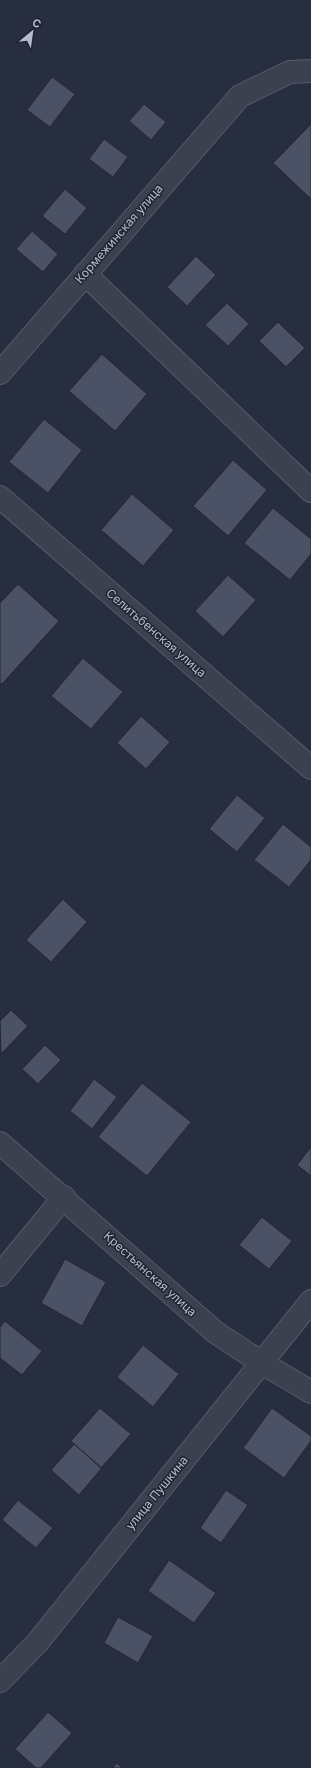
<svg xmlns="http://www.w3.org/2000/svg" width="311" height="1768" font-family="Inter,sans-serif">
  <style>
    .building { fill: #4c5266; stroke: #222737 }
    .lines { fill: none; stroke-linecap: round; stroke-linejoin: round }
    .minor-casing { stroke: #565c6a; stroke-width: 24 }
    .minor { stroke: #3b414f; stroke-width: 22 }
    .labels { text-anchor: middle; stroke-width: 3; stroke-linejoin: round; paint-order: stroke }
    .street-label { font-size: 12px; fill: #b8bcca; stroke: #202535 }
  </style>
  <rect width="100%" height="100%" fill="#272e3f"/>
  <path class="building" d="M52,77L75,94L50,127L27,110Z
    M144,104L166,122L151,140L129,121Z
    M311,124V199L273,163Z
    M104,139L128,157L113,177L89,159Z
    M65,189L87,208L65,234L42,216Z
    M32,231L58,254L43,272L16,249Z
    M196,256L216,275L187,306L167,287Z
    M227,303L249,324L228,346L205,325Z
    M278,322L305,348L286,367L259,341Z
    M102,354L147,394L115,431L69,391Z
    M44,419L82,450L48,493L9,462Z
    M233,460L267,490L228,536L193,506Z
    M132,494L174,530L143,566L101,530Z
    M273,508L311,539V554L290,580L244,543Z
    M228,575L256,600L223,637L195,611Z
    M18,584L59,621L2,684L0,683V603Z
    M83,658L123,692L91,729L51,696Z
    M141,716L170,742L146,769L117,743Z
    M237,795L265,818L237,852L209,829Z
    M283,824L311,847V860L289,887L254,860Z
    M63,899L87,922L51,962L26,940Z
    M11,1010L28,1026L1,1054L0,1021Z
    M45,1045L61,1060L38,1084L22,1069Z
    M94,1079L117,1097L92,1129L70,1111Z
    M142,1083L191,1122L147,1176L98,1137Z
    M311,1147V1176L297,1165Z
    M262,1217L292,1241L269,1269L239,1245Z
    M65,1259L106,1282L82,1326L41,1303Z
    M5,1321L42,1351L22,1375L0,1358V1327Z
    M143,1345L179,1374L153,1407L117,1377Z
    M100,1408L131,1434L101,1468L71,1441Z
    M272,1408L311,1436V1441L284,1478L243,1448Z
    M74,1444L102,1468L79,1495L51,1470Z
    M226,1490L248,1505L221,1543L200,1528Z
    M18,1500L53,1528L36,1548L2,1520Z
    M169,1560L216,1593L194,1623L148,1591Z
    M118,1617L153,1636L138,1663L104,1643Z
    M48,1712L72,1733L41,1768H36L15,1749Z
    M116,1763L123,1768H113Z"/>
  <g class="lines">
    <defs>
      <path id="minor" d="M85,274L311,491
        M0,373L240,96L290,72L311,71
        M0,497L311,768
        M0,1143L215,1332L262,1363L311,1392
        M0,1275L64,1197
        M0,1681L37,1643L311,1301"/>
    </defs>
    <use href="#minor" class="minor-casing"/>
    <use href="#minor" class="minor"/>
  </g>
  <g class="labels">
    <g class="street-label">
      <text transform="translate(119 234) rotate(-49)" y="4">Кормежинская улица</text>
      <text transform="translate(156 633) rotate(41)" y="4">Селитьбенская улица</text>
      <text transform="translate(150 1274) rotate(42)" y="4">Крестьянская улица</text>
      <text transform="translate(157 1493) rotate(-51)" y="4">улица Пушкина</text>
    </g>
  </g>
  <g transform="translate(32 32) rotate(29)" stroke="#202535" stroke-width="3" paint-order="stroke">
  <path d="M0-3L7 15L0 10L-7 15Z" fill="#b8bcca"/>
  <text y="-6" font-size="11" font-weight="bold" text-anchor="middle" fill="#b8bcca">С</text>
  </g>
</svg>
